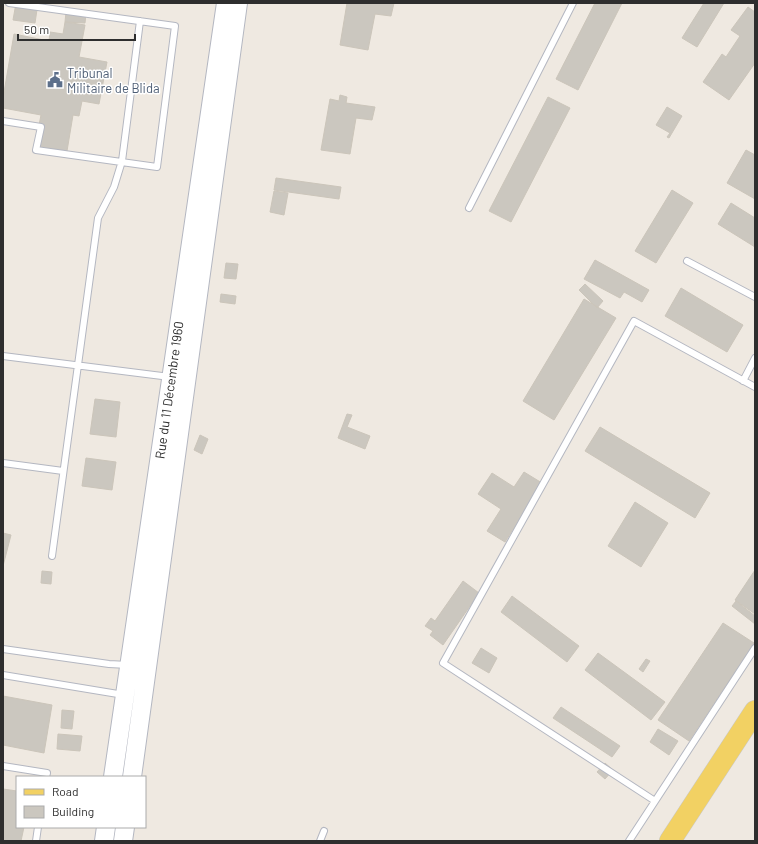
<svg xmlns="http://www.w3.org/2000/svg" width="758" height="844" font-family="Barlow,sans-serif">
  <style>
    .building { fill: #cbc7bf; stroke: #cbc5ba }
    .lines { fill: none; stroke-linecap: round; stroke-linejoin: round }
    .service-casing { stroke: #b4b7c1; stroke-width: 8 }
    .secondary-casing { stroke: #b4b7c1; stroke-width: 20 }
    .primary-casing { stroke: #c9c9c9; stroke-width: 22 }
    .service { stroke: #fff; stroke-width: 6 }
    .secondary { stroke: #fff; stroke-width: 18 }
    .primary { stroke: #f2d163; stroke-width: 21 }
    .labels { text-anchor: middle; stroke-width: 3; stroke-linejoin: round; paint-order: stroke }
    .service-label { font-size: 13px; fill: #4e5e75; stroke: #fff; text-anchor: start }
    .street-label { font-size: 13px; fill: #2e2e2e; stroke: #fff }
  </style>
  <rect width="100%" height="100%" fill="#efe9e1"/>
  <path class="building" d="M16,3H38L35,23L13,20Z
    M347,3H394L391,16L375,14L368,50L340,45Z
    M595,3H622L578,90L556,79Z
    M704,3H724L697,47L682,38Z
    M748,7L755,12V63L729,100L703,82L722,54L726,57L740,36L731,30Z
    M66,12L86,14L85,23L65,22Z
    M65,22L85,25L79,57L107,62L99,104L82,101L79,116L73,115L67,151L35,146L41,115L3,108V98L14,34L49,41L50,32L63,34Z
    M340,95L347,97L346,103L375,107L372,120L356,118L350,154L321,150L330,99L339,101Z
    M548,97L570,108L511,222L489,211Z
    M667,107L682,116L669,138L667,137L670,133L656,125Z
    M746,150L755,155V199L727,183Z
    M276,178L341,187L339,199L274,190Z
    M672,190L693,203L656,263L635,251Z
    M274,191L288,193L284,215L270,212Z
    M731,203L755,218V247L718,224Z
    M595,260L649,290L642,302L624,292L620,298L584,279Z
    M226,263L238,264L236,279L224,278Z
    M585,284L603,301L597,308L579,290Z
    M681,288L743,325L727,352L665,316Z
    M221,294L236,296L235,304L220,302Z
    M584,299L616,318L554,420L523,401Z
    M95,399L120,402L116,437L90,434Z
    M347,414L352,415L347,427L370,436L365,449L338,438Z
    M600,427L710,493L695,518L585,451Z
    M200,435L208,439L202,454L194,450Z
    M86,458L116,462L112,490L82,486Z
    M524,472L542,483L505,542L487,531L501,509L478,494L492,473L514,487Z
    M635,502L668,523L641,567L608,546Z
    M3,533L11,535L3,566Z
    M755,570V614L735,600Z
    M42,571L52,572L51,584L41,583Z
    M463,581L479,593L443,645L430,635L433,631L425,626L431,618L435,621Z
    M512,596L579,646L567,662L501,612Z
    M736,601L755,616V624L732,606Z
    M723,623L754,643L689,741L658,720Z
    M481,648L497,658L489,673L472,663Z
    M598,653L665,702L651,720L585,670Z
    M646,659L650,661L643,672L639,669Z
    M3,696L52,705L44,753L3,745Z
    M561,707L620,746L612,757L553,718Z
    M62,710L74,711L72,729L61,728Z
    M658,729L678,741L669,755L650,742Z
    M58,734L82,736L80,751L57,749Z
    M605,763L613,770L605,779L597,772Z
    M3,789L17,791V827H24L21,841H3Z"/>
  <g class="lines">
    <defs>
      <path id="service" d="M3,121L41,127L36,150L157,167L175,26L9,3
        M469,208L573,3
        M687,261L755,297
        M3,356L170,377
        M743,381L755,358
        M3,463L63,471
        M52,556L98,218L114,187L122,161L140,21
        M3,649L109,664L128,665
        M3,675L124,695
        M3,766L47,773L46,777
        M655,801L443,663L634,321L755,387
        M36,841L38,827
        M320,841L324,831
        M629,841L755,648"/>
      <path id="secondary" d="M113,777L226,3
        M132,777L238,3
        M104,841L106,827
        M123,841L125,827"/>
      <path id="primary" d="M670,841L755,711"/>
    </defs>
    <use href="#service" class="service-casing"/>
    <use href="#secondary" class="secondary-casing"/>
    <use href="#primary" class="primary-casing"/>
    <use href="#service" class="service"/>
    <use href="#secondary" class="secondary"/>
    <use href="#primary" class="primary"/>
  </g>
  <defs>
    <symbol id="civic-bare" viewBox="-9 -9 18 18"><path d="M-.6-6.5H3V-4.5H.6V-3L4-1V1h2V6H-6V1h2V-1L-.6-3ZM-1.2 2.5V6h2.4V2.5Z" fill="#5c6f8a" stroke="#fff" stroke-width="2.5" paint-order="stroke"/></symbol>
  </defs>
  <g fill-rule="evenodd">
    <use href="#civic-bare" x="44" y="69" width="22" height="22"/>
  </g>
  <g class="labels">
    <g class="service-label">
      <text x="67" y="78">Tribunal<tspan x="67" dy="15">Militaire de Blida</tspan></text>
    </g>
    <g class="street-label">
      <text transform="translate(169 390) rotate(-82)" y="5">Rue du 11 Décembre 1960</text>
    </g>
  </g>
  <rect width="758" height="844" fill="none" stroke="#2e2e2e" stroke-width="8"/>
  <rect x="16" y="776" width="130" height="52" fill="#ffffff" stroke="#ababab"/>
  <rect x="24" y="789" width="20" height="6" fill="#f2d163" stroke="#ababab"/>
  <text x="52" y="796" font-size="12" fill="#2e2e2e">Road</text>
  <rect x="24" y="806" width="20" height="12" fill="#cbc7bf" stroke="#ababab"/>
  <text x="52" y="816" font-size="12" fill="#2e2e2e">Building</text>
  <path d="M18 34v6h117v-6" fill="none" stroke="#2e2e2e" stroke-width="2"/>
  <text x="24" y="34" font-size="12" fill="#2e2e2e" stroke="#ffffff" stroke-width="3" paint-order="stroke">50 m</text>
</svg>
